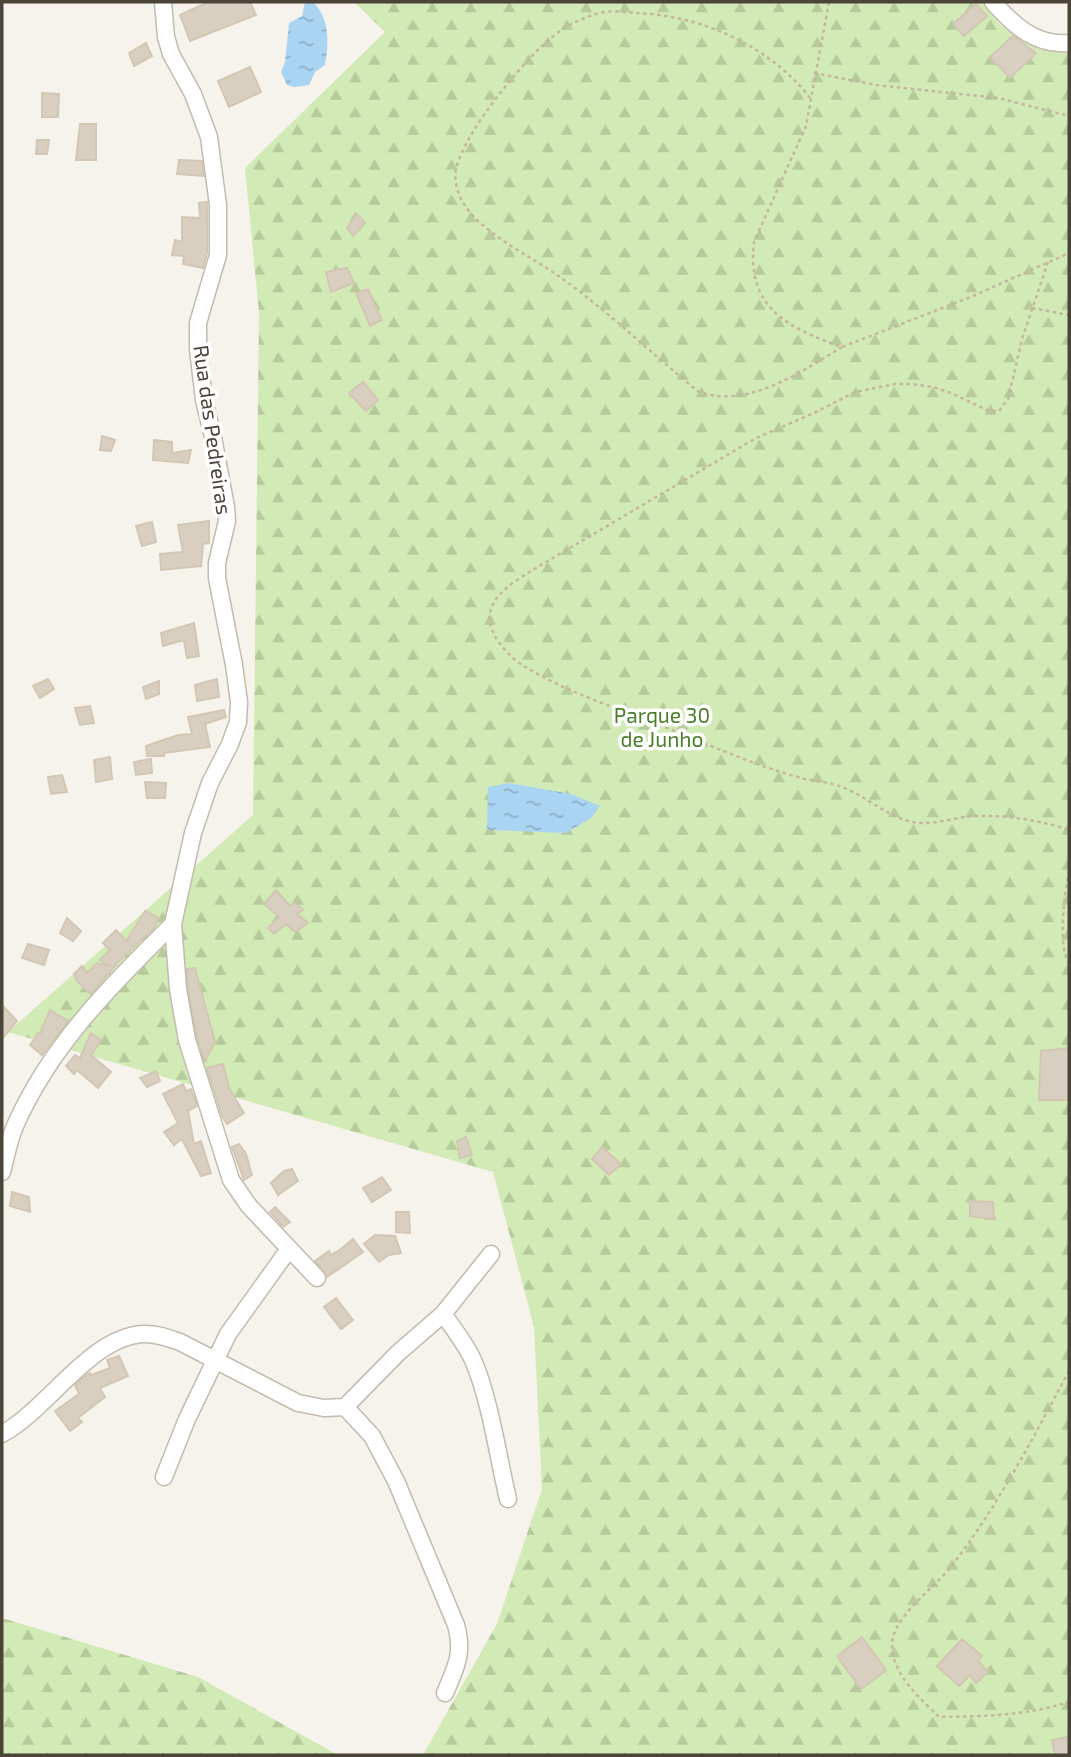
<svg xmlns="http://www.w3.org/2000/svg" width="1071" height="1757" font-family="'Exo 2',sans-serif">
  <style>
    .forest { fill: url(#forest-firs) }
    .water { fill: url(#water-ripples) }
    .building { fill: #d8cfc1; stroke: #d3c7b4; stroke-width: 2 }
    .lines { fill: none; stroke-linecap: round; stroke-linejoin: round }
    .minor-casing { stroke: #c2bbae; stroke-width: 19 }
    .path { stroke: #c4b79f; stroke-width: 2.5; stroke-dasharray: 3.5 3.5; stroke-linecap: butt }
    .minor { stroke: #fff; stroke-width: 16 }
    .labels { text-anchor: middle; stroke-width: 7; stroke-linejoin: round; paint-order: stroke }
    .street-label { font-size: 21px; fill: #4b4439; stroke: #fff }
    .park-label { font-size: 21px; fill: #4a7f2a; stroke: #fff }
  </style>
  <defs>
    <pattern id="forest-firs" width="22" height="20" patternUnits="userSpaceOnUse" patternTransform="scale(1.75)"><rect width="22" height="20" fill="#d2eab5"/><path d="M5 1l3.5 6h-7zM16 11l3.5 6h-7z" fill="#b6ca9c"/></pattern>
    <pattern id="water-ripples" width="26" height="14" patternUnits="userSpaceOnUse" patternTransform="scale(1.75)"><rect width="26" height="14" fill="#a9d4f2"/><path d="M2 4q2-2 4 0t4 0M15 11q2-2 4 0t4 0" fill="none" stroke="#8caec5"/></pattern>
  </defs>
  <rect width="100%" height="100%" fill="#f6f3ec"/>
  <path class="forest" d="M354,2H982L1000,25L1044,48L1069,52V1755H423L497,1624L542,1489L534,1327L493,1172L8,1032L253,815L259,312L245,168L385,32Z
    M2,1618L198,1677L338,1755H2Z"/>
  <path class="water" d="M305,2H313C330,19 329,42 325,65L315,72L309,85L295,87L287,85L281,72L285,62L289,23L302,16Z
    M509,783L571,794L600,806L591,818L566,833L487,830L488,787Z"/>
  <path class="building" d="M208,2H250L256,15L190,41L180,15Z
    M976,4L987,16L964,36L953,24Z
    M1013,36L1036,53L1010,78L990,57Z
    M146,43L152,56L134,66L129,53Z
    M250,67L261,92L229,107L218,81Z
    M42,93L59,94L58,117H42Z
    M80,124H96V160H76Z
    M37,140H49L47,154H36Z
    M179,160L202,161L204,176L177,174Z
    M207,202V253L203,268L183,264L184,256L172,255L175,240L182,242V217L200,218L199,203Z
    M357,214L365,223L353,236L347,228Z
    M347,268L354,283L331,292L326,272Z
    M368,289L382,320L370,326L356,293Z
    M363,382L378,400L366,411L349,393Z
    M102,436L115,440L111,451L100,450Z
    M154,440L172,442V453L191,450L188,463L153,460Z
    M209,521V543L203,544L201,566L161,570L160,554L183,552L178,525Z
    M152,522L156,542L142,546L136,526Z
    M194,623L199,656L187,658L184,640L163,646L161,633Z
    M48,679L54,689L40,698L33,686Z
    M217,679L219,697L197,701L195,685Z
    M159,681V694L146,699L143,687Z
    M90,706L94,723L80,725L75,708Z
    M224,710L226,717L205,724L210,747L164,753V756H147L146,746L178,735L192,734L188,717Z
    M110,757L112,779L96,782L94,760Z
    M151,759L152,773L136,775L134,762Z
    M62,775L67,792L51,794L48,777Z
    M145,782L166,783L165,798H147Z
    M276,890L290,906L294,902L303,910L297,914L308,923L295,932L286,924L274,934L268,928L279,917L264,904Z
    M145,911L159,918L154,928L119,961L91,994L77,981L74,974L82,966L87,973L97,963L110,966L100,960L110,950L103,943L116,930L126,941Z
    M67,918L81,931L73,941L60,933Z
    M28,944L49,950L44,965L22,958Z
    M195,968L215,1042L205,1061L197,1038L188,988L187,969Z
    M2,1005L17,1021L2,1039Z
    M50,1010L68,1021L42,1055L30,1045L38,1033L40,1034Z
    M91,1033L101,1040L91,1055L111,1072L98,1088L77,1070L74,1074L66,1066L75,1055L80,1058Z
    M1069,1048V1100H1039L1041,1051Z
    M223,1064L230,1090L244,1113L227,1124L222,1116L207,1068Z
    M156,1071L160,1081L147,1087L140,1078Z
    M183,1084L186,1091L191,1089L197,1106L188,1111L194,1144L201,1141L211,1173L201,1176L182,1139L174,1145L164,1132L178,1123L163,1094Z
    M466,1137L472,1155L460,1158L457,1141Z
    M239,1144L246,1154L252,1175L244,1180L232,1147Z
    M602,1147L621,1164L609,1175L592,1159Z
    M292,1169L298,1181L278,1195L271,1183L284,1171Z
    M382,1177L391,1190L372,1202L363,1188Z
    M12,1192L29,1197L30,1212L10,1206Z
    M970,1201L993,1202L994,1219L970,1216Z
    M275,1207L290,1222L283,1227L270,1212Z
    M396,1212H409L410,1233L396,1232Z
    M375,1235L395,1236L401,1253L389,1255L379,1262L364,1244Z
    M353,1239L363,1252L327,1277L315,1261L329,1251L331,1255L341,1249Z
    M336,1298L353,1320L341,1329L324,1307Z
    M119,1356L128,1376L100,1388L105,1397L78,1418L82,1422L70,1431L55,1411L79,1394L75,1385L83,1378L90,1373L91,1375L110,1368L107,1360Z
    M862,1637L886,1670L861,1689L837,1656Z
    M962,1639L982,1656L978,1661L988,1672L976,1683L970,1675L959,1686L937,1666Z
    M1069,1737V1755H1055L1052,1740Z"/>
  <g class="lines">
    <defs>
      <path id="minor" d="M163,2L166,37L171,54L193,94L209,137L218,205V255L198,323V349L204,400L213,437L226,507L227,521L217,563V578L234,665L239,702L238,722L230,744L210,783L193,833L173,924L178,989L187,1040L231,1180L249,1206L317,1278
        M993,2C1013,25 1036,46 1069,43
        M2,1172C6,1157 9,1140 15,1126C50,1046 112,984 173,924
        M443,1314C454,1329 465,1343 473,1360C490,1399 498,1457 508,1499
        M345,1407L372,1436L396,1481L456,1625C464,1653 456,1667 445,1693
        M2,1434C48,1409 90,1337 143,1334C155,1333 168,1338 180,1342L298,1403L324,1408L345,1407L398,1353L443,1314L491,1254
        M164,1477L187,1419L228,1334L289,1249"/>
    </defs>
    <use href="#minor" class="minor-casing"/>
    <path class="path" d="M829,2L806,126L754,242C746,308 788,328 842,347L973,296L1069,253
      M814,73L876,85L998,98L1069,116
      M810,98C770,46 701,15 635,13C624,12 610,10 599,13C585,17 572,23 560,31C529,52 464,132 456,169C454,179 457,190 461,199C478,232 531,256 560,277C609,312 652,354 699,392C748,409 801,372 842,347
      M1048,262L1022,339L1008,399L999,411H989L951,393L933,387L911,384H895L855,392L814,413L756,438L536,568C512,583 476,602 495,636C501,647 512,659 524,666C566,692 614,707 660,725C708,744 755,766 805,779C815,781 826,782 836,785C863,793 885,816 912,822C933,826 954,817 975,816C1007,815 1039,820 1069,830
      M1032,308L1069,315
      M1069,871C1065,894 1057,943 1069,964
      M1069,1371C1033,1438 997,1508 950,1568C934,1588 894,1616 892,1643C891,1674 920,1698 939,1717C987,1716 1023,1716 1069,1702"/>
    <use href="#minor" class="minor"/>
  </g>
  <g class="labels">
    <g class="street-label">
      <text transform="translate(212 430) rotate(82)" y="7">Rua das Pedreiras</text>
    </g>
    <g class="park-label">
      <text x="662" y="723">Parque 30<tspan x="662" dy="24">de Junho</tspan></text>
    </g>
  </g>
  <rect width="1071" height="1757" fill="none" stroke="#4b4439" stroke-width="7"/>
</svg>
